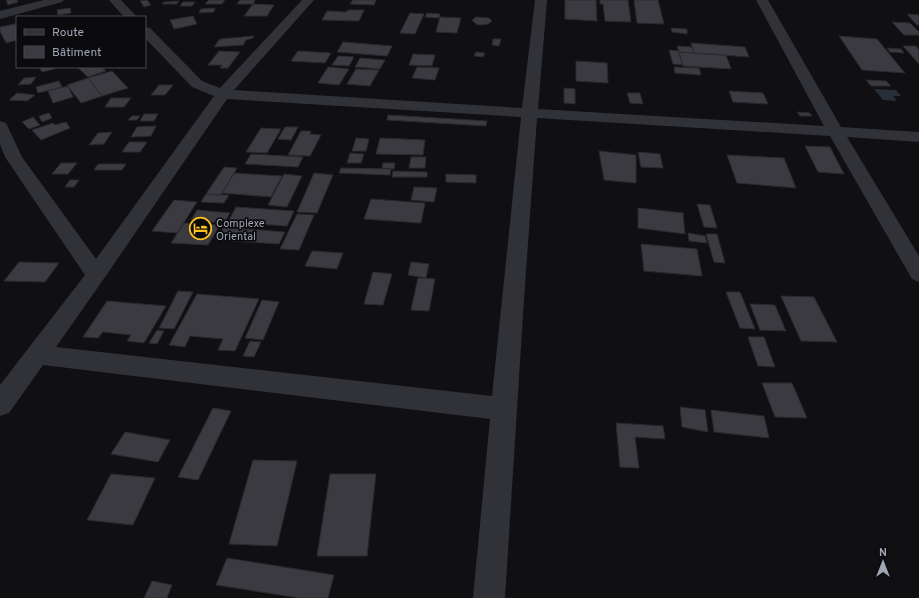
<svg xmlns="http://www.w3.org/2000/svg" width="919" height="598" font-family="Overpass,sans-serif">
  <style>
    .water { fill: #262e37 }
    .building { fill: #3a3a40; stroke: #2a2a2e }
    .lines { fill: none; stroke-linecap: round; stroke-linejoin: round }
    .minor { fill: #313237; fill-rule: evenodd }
    .labels { text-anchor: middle; stroke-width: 3.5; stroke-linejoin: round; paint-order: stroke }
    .poi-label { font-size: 11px; fill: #a0a5b4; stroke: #0b0b0d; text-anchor: start }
  </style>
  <rect width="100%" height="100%" fill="#101012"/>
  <path class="water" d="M874,89L896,90L901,96H893L897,101L883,100Z"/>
  <path class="building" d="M6,0H17L18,2L8,5Z
    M147,0L151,5L144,7L140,1Z
    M209,0H225L222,4H205Z
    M240,0H255L253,4H237Z
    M353,0H376L374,5L350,4Z
    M565,0H596L597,21L565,19Z
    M600,0H628L631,22L605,21L603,4H600Z
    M634,0H658L664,24L637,23Z
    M179,1L177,4H162L164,2Z
    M183,2H195L192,6H180Z
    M253,4L274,5L267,16H244Z
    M70,8L71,13L58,15L57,10Z
    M215,8L214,12L199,13L201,9Z
    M348,10H364L359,21L322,20L327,11L346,12Z
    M410,13L424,14L415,34L400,33Z
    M427,13L440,14L439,18L425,17Z
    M907,14L919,15V25H917Z
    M193,16L197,24L174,29L170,20Z
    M440,17L461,18L457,33L436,32Z
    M476,17L489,18L492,21L488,24L480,25L476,24L472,20Z
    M892,22L910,23L919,32V35H904Z
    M15,24L17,28V40L6,43L0,31V27Z
    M671,28L687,29V34L672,32Z
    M254,36L253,38L246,40L243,45L214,47L220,39Z
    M839,36L877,39L905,73L862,70Z
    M493,39H501L499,46L492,45Z
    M343,42L392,46L387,56L337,52Z
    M691,43L745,47L749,57L694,53Z
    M677,46L692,47L694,53L679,52Z
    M903,46H916L919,50V64Z
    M887,48L901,49L904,53L890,52Z
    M669,50L679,51L682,65L673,64Z
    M219,51L240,52L228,68H220L222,65H208Z
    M298,51L331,53L325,63L291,61Z
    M476,52L485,53L483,57L474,56Z
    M679,52L726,55L731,69L683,66Z
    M413,54L435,55L432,66L409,65Z
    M338,56L354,57L349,66L332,65Z
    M360,58L385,60L380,69L355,67Z
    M576,61L607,63L608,83L576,81Z
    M39,67H54L55,69L42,72Z
    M77,67H101L106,71L88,77Z
    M328,67L349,69L339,85L318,83Z
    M417,67L439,68L435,80L412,78Z
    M674,67L699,68L701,75L675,73Z
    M356,69L379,70L370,86L347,84Z
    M112,71L128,88L102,96L88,78Z
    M36,77L31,84L18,85L24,78Z
    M88,78L102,96L81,103L67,85Z
    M866,80L886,81L891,86H871Z
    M59,81L62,87L38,93L36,87Z
    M159,85H173L165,95H151Z
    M68,86L73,97L53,103L48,91Z
    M564,88L575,89V104L564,103Z
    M729,91L763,93L768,104L733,102Z
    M17,93L35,95L27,101L9,100Z
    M627,93H640L643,104L630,103Z
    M111,98H131L124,107H105Z
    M797,112L810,113L812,116H800Z
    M49,113L52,118L42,122L39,116Z
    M144,114H158L154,121H140Z
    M388,115L487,121L486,126L387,120Z
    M132,116H140L137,120H128Z
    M33,117L40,125L29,129L22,122Z
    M66,122L70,128L41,140L32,130L53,123L55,125Z
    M156,126L151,136L131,137L137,127Z
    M285,127H298L291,140L278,139Z
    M261,128L281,129L267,153L246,152Z
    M301,131H311L310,134L321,135L310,156L288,155Z
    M112,132L104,144L89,145L98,133Z
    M356,138L369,139L366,151H352Z
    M380,138L425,140L423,155L376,154Z
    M129,142H147L140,152H122Z
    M805,146L830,147L844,174L818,172Z
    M599,151L636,155V183L604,180Z
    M638,152L660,154L663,168L641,167Z
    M350,153L364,154L361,163H347Z
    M251,154L303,157L298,167L245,164Z
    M727,155L784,158L796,188L737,183Z
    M411,157H426L425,168H409Z
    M61,163H77L68,174H52Z
    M383,163H395L394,169L382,168Z
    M98,164H126L122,170H94Z
    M224,167L237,168L221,195L206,194Z
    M341,168L391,169L390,175L339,173Z
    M393,171L427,172V177H392Z
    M234,173L282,176L271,197L222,193Z
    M314,173L333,175L317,213L297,212Z
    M284,174L302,176L287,207L268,205Z
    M446,174L476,175V183L446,182Z
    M70,180H79L74,187H65Z
    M414,187L437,188L434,202L411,200Z
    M206,194L221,195H229L224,203L201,202Z
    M371,199L425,203L421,223L364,219Z
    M174,200L197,202L177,233L152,231Z
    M697,204L710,205L717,228L704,227Z
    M236,207L294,211L287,226L228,222Z
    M638,208L683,213L685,234L638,228Z
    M197,210L230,213L224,223L191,220Z
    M297,214L314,215L299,250L280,249Z
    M184,223L220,225L208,245L171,243Z
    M224,227L285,232L279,244L216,240Z
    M688,233L705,236L707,243L689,241Z
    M706,234H717L725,263L714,262Z
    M641,244L697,249L702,276L644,271Z
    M312,251L343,253L337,269L305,266Z
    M19,262L59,263L45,282L4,281Z
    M411,262L429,264L426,278L408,275Z
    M373,272L392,274L383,305L364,304Z
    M418,278L435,279L429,311L411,310Z
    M178,291L193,292L174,329L159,328Z
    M726,292H740L755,329L740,328Z
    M197,294L259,299L235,351L218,350L223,339L190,336L185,347L169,345Z
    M781,296L814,297L837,342L801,341Z
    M262,300L279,302L263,340L245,338Z
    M107,301L166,306L144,343L127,341L131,335L103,332L98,338L83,337Z
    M750,304L775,305L786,331L760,330Z
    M157,330L164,331L157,344L149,343Z
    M748,337H764L775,367L758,366Z
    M250,341L261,342L254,357L243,356Z
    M762,383H792L807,418L775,417Z
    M680,407L705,410L708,432L682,427Z
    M213,408L231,411L198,480L178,477Z
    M711,410L764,416L769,438L714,432Z
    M616,423L663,426L665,439L635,437L639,468L620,467Z
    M125,432L170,440L158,462L111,454Z
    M253,460L297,461L277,546L229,544Z
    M111,474L155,478L133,525L87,520Z
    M330,474H376L367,556H317Z
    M227,558L334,575L328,598H299L216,585Z
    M152,581L172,585L167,598H144Z"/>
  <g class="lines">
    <path class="minor" d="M44,0H64L62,2L0,19V11Z
      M109,0H121L137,17H124Z
      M302,0H314L234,90L522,108L535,0H547L538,109L824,126L756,0H768L841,127L919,132V142L847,137L919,256V282L912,279L830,136L537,118L524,299L505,598H473L490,419L43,365L9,413L0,416V385L85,275L5,157L0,144V121L6,123L22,157L96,259L214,96L192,87L145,38V27L150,28L202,81L220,88ZM227,99L521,117L492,396L56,347L103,280Z"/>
  </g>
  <defs>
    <symbol id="hotel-ring" viewBox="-11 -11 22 22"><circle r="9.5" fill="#0b0b0d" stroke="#ffc11b" stroke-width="1.5"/><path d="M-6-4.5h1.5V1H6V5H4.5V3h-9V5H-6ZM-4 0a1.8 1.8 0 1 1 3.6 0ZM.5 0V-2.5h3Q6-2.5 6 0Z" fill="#ffc11b"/></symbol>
  </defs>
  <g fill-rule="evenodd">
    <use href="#hotel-ring" x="188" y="216" width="25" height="25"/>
  </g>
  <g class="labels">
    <g class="poi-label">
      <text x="216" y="227">Complexe<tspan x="216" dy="13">Oriental</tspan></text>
    </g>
  </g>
  <rect x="16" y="16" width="130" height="52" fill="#0b0b0d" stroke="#474950"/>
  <rect x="24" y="29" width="20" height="6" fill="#313237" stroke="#474950"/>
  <text x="52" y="36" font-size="12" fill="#a0a5b4">Route</text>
  <rect x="24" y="46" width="20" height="12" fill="#3a3a40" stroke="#474950"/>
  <text x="52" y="56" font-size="12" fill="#a0a5b4">Bâtiment</text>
  <g transform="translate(883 562)" stroke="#0b0b0d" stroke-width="3" paint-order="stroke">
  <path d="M0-3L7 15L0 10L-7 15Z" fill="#a0a5b4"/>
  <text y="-6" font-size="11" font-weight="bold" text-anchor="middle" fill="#a0a5b4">N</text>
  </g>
</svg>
